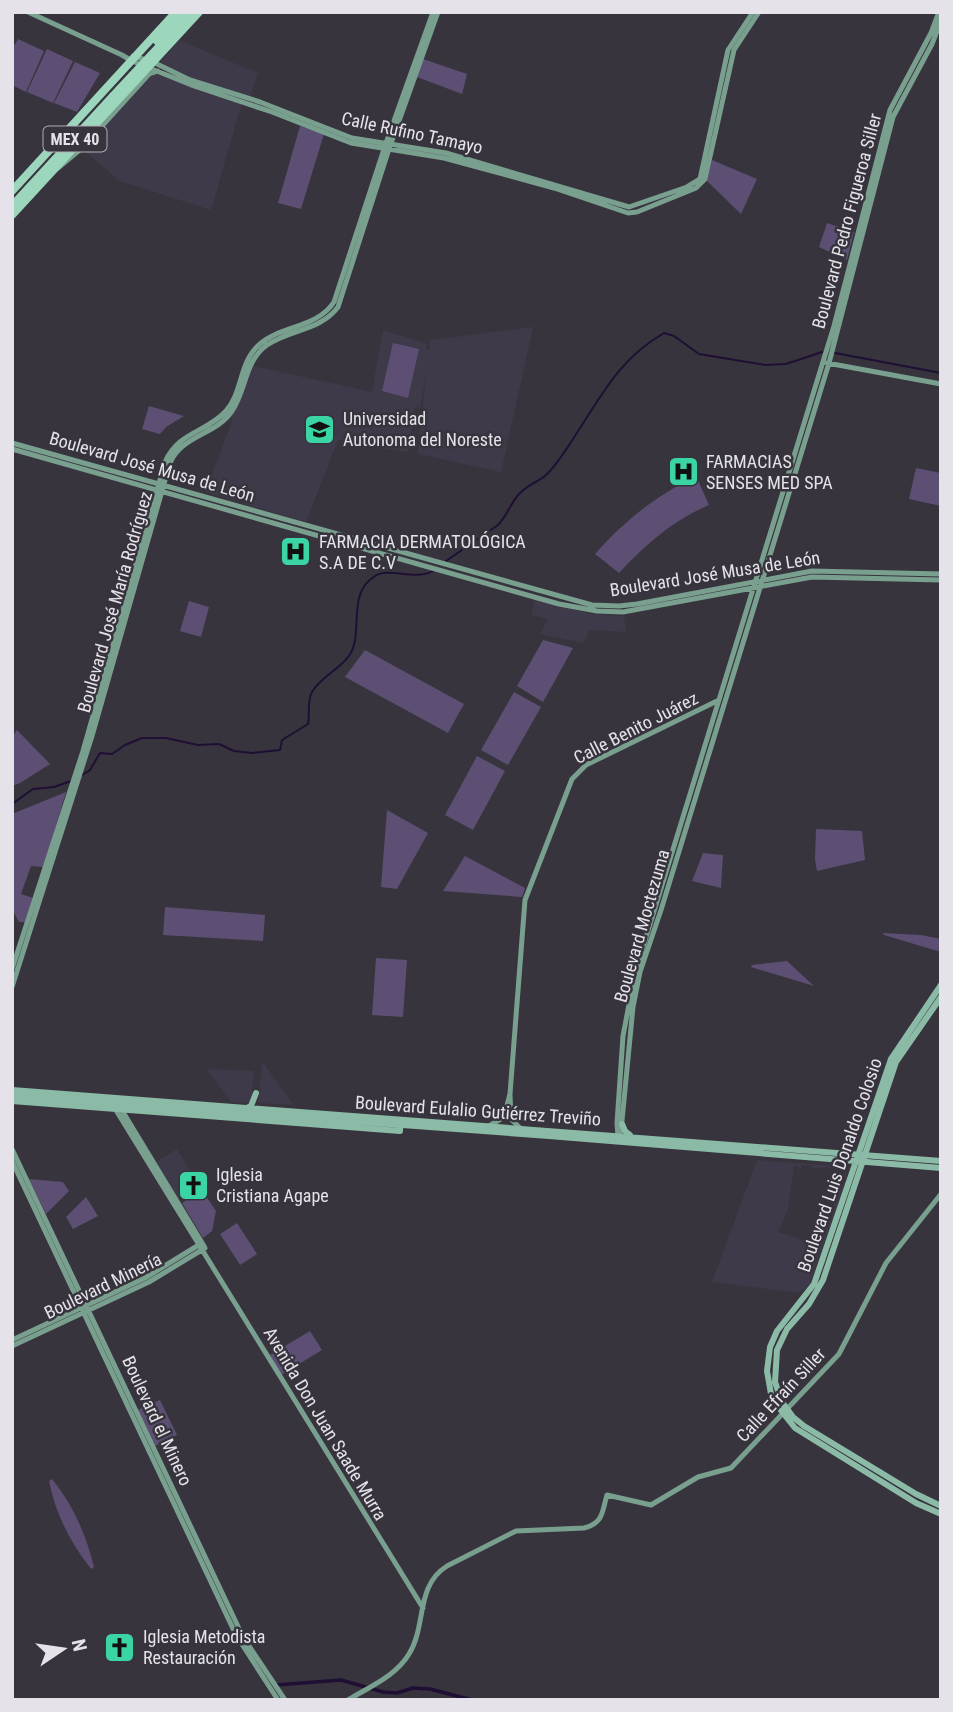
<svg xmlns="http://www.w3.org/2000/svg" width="953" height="1712" font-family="'Roboto Condensed',sans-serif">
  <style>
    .built { fill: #3f3a49; fill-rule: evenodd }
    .green { fill: #5d4f73 }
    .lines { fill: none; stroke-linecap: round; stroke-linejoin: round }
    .stream { stroke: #200f34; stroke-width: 2 }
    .canal { stroke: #200f34; stroke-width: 3.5 }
    .secondary { stroke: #799f8f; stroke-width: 5 }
    .primary { stroke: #8bbba7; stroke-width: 6 }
    .highway { stroke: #9bd6bd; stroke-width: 8 }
    .highway-bridge { stroke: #9bd6bd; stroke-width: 8 }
    .labels { text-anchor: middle; stroke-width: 5; stroke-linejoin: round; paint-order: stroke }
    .shield { fill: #37343d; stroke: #b1aeb5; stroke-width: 2 }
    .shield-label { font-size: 16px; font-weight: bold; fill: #e5e3e9 }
    .street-label { font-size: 18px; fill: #e5e3e9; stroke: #37343d }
    .poi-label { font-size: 18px; fill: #e5e3e9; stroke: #37343d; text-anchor: start }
  </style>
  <rect width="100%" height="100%" fill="#37343d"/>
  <path class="built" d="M179,40L258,73L250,97L187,78L161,62Z
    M154,73L242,102L211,210L120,181L82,149L149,75Z
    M533,327L501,472L418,454L426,374L420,408L415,407L408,452L367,446L362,442L361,445L338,440L306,522L244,504L245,501L236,498L235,501L205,492L233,419L230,417L254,366L372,392L383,330L428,344L426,347L429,351L430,340Z
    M535,599L592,614L624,616L626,632L590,630L583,643L540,634L548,619L531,615Z
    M262,1063L264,1064L294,1105L258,1103Z
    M206,1069L254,1071L251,1103L231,1102Z
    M177,1149L200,1185L178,1199L156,1162Z
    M757,1160L837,1166L846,1170L847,1180L809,1285L799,1293L712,1282ZM802,1165H812L813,1168L837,1167L839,1170L840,1167L846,1175L843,1176L846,1179L843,1186H840L832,1209L834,1211L831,1220L828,1219L819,1246L814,1241L813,1243L778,1232L788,1209L794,1166L801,1168Z"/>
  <path class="green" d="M18,39L44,51L26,92L12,85V49Z
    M47,49L73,61L53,103L27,92Z
    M423,59L467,74L462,94L417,77Z
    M75,62L100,73L77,112L54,103Z
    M300,126L324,134L301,209L278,203Z
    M712,160L757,179L741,214L707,181Z
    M827,223L854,232L847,260L819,247Z
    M393,343L419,349L408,398L382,391Z
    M149,406L184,416L166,427L160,434L142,429Z
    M916,468L941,473V506L909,499Z
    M696,476L709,505C673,520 645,545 619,573L595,554C625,520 656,496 696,476Z
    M189,601L209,607L201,637L180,631Z
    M543,640L573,648L543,702L517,686Z
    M365,650L464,704L448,733L345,677Z
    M514,692L541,707L508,765L481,750Z
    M17,730L50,764L20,783L12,786V737Z
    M477,756L505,771L473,830L445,815Z
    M66,792L44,867L31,866L21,894L33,898L25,922H19L12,909V814Z
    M387,810L428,833L397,889L381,887Z
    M816,829L862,831L865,860L817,871L815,859Z
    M703,853L723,855L721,888L692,881Z
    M465,856L525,888L522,897L443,891Z
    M165,907L265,915L263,941L163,935Z
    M883,933L921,935L941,939V952L884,935Z
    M376,958L407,960L403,1017L372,1015Z
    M787,961L814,986L751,967L752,965Z
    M29,1179L63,1182L69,1191L46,1214Z
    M202,1190L216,1211L212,1231L203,1238L182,1203Z
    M86,1197L98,1216L73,1229L66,1217Z
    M237,1223L257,1254L240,1265L220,1234Z
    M310,1331L322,1350L281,1375L270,1355Z
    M160,1400L177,1435L155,1446L138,1410Z
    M52,1479C73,1505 86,1534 94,1567L91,1569C70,1542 56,1515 49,1481Z"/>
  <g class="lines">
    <path class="stream" d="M835,353L941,373
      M446,561L498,525C507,516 510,504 519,494C529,484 536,483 545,476C555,467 564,453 571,442C600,399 617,360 664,333L674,336L699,354L765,365L786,364L822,352
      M82,775L90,770L100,753L112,754L125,745L142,738H166L198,745L219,744L234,751L252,753L280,750L282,740L308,724C310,714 307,700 312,692C321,675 349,666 354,645C360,622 350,591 375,576C389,567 415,581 433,571
      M12,804L33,789L54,787L71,781"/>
    <path class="canal" d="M276,1685L341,1680L383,1692L397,1693L413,1688L430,1689L472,1700"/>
    <path class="secondary" d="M28,12L122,55L132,61L194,86L272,112L351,143L444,158L554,188L628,213L637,212L696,188L705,179L734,50L759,12
      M133,56L155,63L190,80L260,102L352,138L446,153L629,207L687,187L700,179L728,50L753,12
      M58,168L82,148L149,74L158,71
      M827,363L941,384
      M12,443L592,605L619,606L637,604L812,571L941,574
      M12,449L559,604L597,611L623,612L812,577L941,580
      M12,969L83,751L165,462C179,431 206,433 226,411C243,392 239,361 260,344C282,325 317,328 334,302L386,143L433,12
      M12,987L92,736L170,463C182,435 216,435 232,411C246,391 245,360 267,345C290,329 320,331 338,307L389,149L438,12
      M114,1107L423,1608
      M120,1107L204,1246
      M489,1126L504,1117L510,1094
      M520,1128L511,1119L510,1094L525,900L572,779L586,765L717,701
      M618,1136L617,1123L623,1036L635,973L834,326L890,110L931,33L939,12
      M618,1136L621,1131L633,1007L640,972L661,910L829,363L893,117L932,44L941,21
      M12,1149L243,1637L285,1700
      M12,1161L236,1635L278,1700
      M12,1340L145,1278L202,1243
      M12,1346L149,1282L205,1248
      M348,1700C369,1687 396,1676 409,1654C427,1625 415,1586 447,1566L516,1531L584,1528C604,1523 602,1511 607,1495L651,1505L698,1477L731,1468L839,1354L886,1263L941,1194"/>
    <path class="primary" d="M941,985L891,1059L814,1284L777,1331L770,1347L767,1371L771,1394L775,1403L795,1428L916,1503L941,1514
      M941,997L896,1062L823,1280L809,1304L787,1329L777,1350L775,1382L782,1402L793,1417L804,1426L916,1494L941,1506
      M12,1090L941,1161
      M12,1096L549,1136L941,1168
      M12,1101L400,1131V1126
      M247,1108L251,1106L256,1093
      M622,1124L625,1131L630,1135"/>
    <path class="highway" d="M168,37L191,12
      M157,41L183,12
      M12,191L176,12
      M12,206L113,96
      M12,215L199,12"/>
    <path class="highway-bridge" d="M113,96L168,37"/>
  </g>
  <defs>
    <symbol id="university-square" viewBox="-11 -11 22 22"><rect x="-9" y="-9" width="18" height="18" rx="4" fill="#3bd4a4" stroke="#37343d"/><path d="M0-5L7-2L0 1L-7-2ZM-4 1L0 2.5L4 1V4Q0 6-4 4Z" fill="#111"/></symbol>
    <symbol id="hospital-square" viewBox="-11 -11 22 22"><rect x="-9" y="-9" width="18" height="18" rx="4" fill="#3bd4a4" stroke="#37343d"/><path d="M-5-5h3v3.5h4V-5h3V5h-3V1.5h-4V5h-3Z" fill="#111"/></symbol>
    <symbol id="church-square" viewBox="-11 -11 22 22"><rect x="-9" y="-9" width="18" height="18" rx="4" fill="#3bd4a4" stroke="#37343d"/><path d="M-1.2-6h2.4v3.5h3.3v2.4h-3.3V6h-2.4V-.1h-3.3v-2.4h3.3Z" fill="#111"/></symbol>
  </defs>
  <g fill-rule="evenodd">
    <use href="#university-square" x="302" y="412" width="35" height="35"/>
    <use href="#hospital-square" x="666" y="454" width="35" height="35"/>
    <use href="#hospital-square" x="278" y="534" width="35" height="35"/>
    <use href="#church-square" x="176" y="1168" width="35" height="35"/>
    <use href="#church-square" x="102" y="1630" width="35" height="35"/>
  </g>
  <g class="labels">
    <rect class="shield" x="43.5" y="126.5" width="63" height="25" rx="5"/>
    <g class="shield-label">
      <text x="75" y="145">MEX 40</text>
    </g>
    <g class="street-label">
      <text transform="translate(412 133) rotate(12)" y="6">Calle Rufino Tamayo</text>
      <text transform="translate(847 221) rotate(-75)" y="6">Boulevard Pedro Figueroa Siller</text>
      <text transform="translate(152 467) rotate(16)" y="6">Boulevard José Musa de León</text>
      <text transform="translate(715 574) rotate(-9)" y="6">Boulevard José Musa de León</text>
      <text transform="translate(115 602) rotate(-74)" y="6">Boulevard José María Rodríguez</text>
      <text transform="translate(636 728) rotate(-27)" y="6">Calle Benito Juárez</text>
      <text transform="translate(642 926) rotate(-74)" y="6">Boulevard Moctezuma</text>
      <text transform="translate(478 1111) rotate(4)" y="6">Boulevard Eulalio Gutiérrez Treviño</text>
      <text transform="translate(840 1165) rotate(-71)" y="6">Boulevard Luis Donaldo Colosio</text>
      <text transform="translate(103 1286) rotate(-26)" y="6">Boulevard Minería</text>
      <text transform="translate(781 1395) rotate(-47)" y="6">Calle Efraín Siller</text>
      <text transform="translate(157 1421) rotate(65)" y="6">Boulevard el Minero</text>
      <text transform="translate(325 1424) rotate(59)" y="6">Avenida Don Juan Saade Murra</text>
    </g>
    <g class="poi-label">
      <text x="343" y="425">Universidad<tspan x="343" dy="21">Autonoma del Noreste</tspan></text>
      <text x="706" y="468">FARMACIAS<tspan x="706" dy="21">SENSES MED SPA</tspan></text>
      <text x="319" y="548">FARMACIA DERMATOLÓGICA<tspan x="319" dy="21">S.A DE C.V</tspan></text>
      <text x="216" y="1181">Iglesia<tspan x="216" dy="21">Cristiana Agape</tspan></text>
      <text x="143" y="1643">Iglesia Metodista<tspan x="143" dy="21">Restauración</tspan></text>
    </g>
  </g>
  <rect width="953" height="1712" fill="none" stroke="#e5e3e9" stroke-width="28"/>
  <g transform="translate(63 1649) rotate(77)" stroke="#37343d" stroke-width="5" paint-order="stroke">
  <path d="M0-5L12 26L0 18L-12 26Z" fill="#e5e3e9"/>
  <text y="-10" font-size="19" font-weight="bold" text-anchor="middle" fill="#e5e3e9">N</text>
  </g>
</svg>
